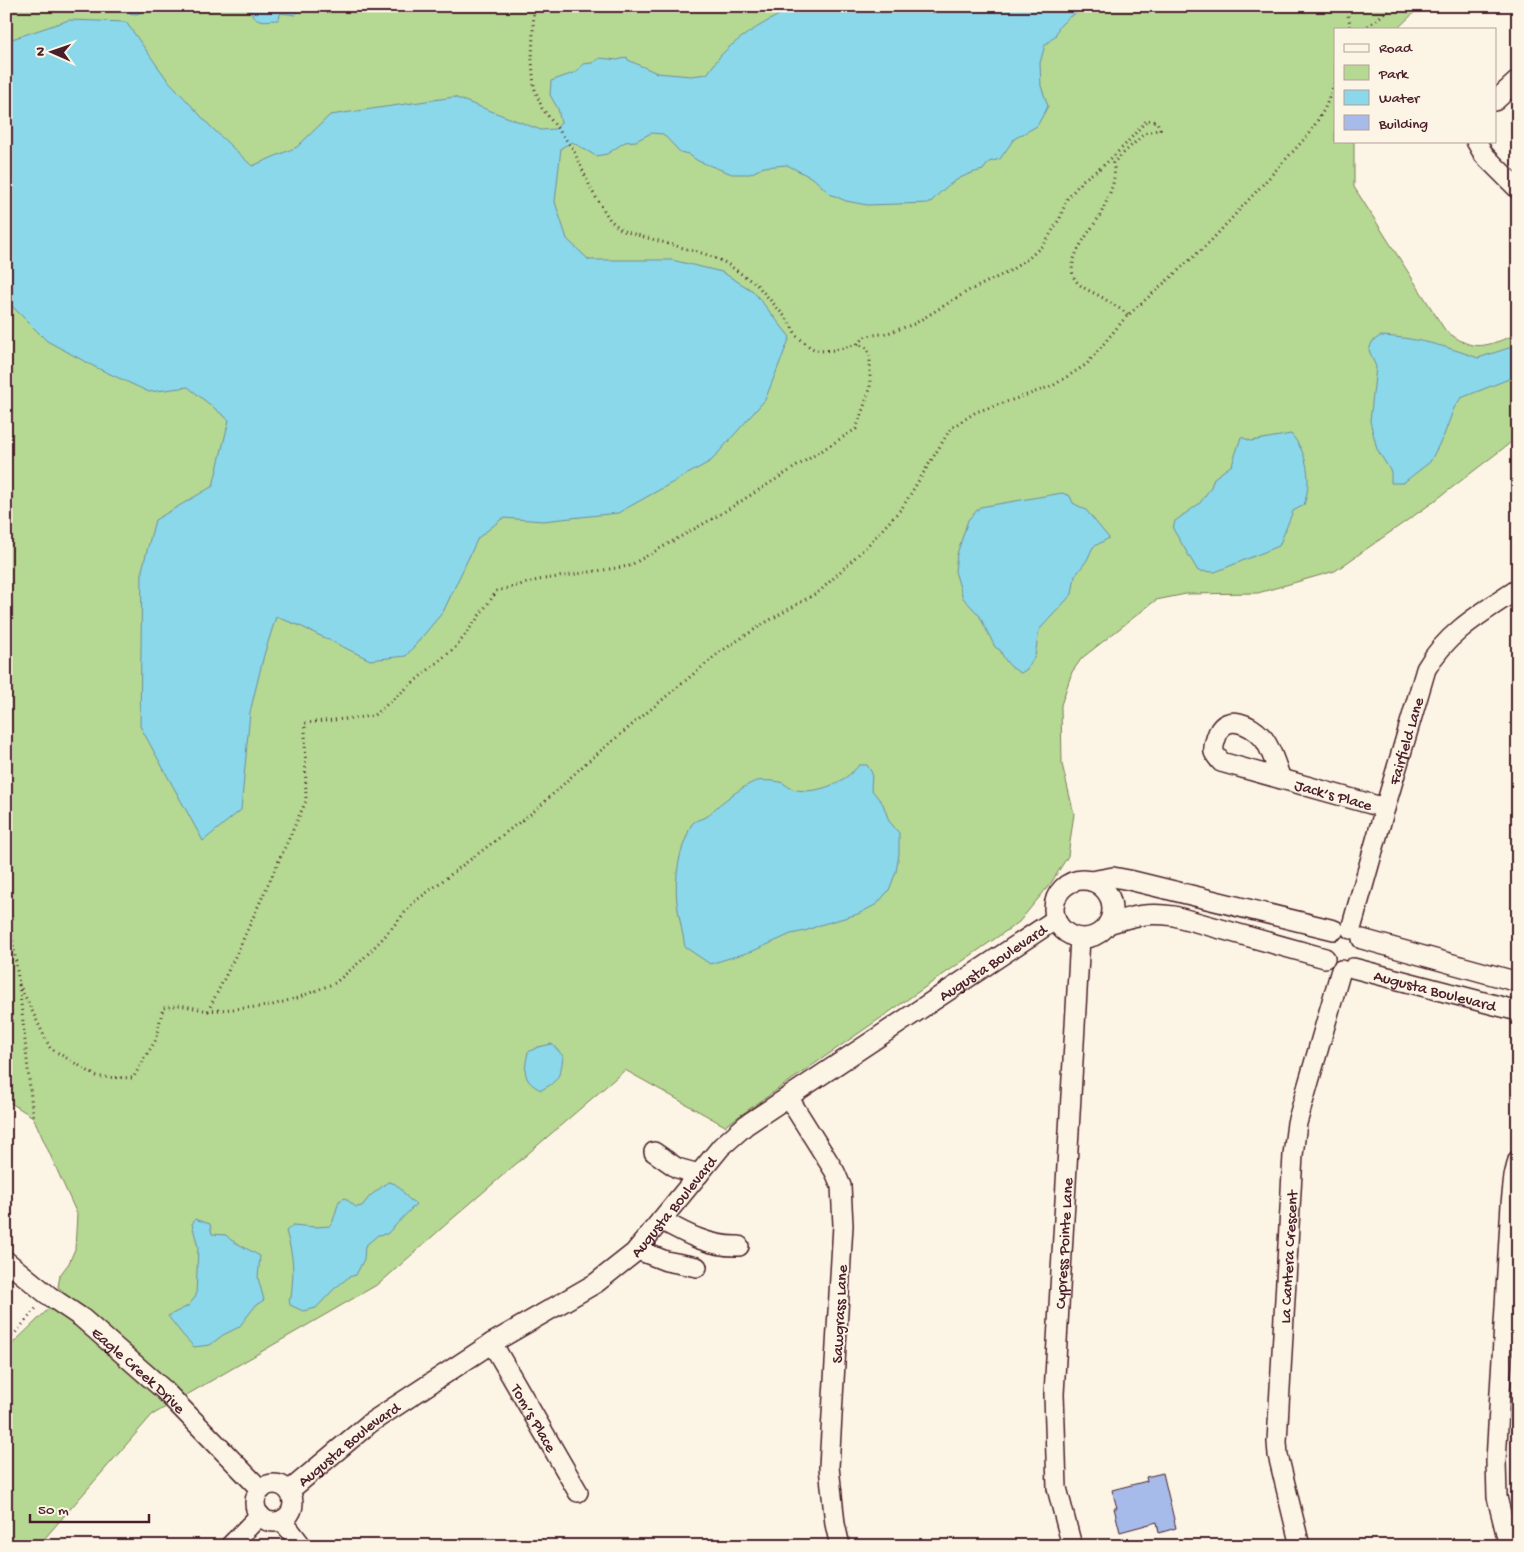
<svg xmlns="http://www.w3.org/2000/svg" width="1524" height="1552" font-family="'Gochi Hand',sans-serif">
  <style>
    .green { fill: #b5d892; stroke: #807c5e }
    .water { fill: #8ad8e9; stroke: #708e9d }
    .building { fill: #a6bbe9; stroke: #4a1f2b }
    .lines { fill: none; stroke-linecap: round; stroke-linejoin: round }
    .minor-casing { stroke: #4a1f2b; stroke-width: 22 }
    .path { stroke: #4a1f2b; stroke-width: 3; stroke-dasharray: 1 4; stroke-linecap: butt }
    .minor { stroke: #fcf5e5; stroke-width: 19 }
    .labels { text-anchor: middle; stroke-width: 4; stroke-linejoin: round; paint-order: stroke }
    .street-label { font-size: 16px; fill: #4a1f2b; stroke: #fcf5e5 }
  </style>
  <rect width="100%" height="100%" fill="#fcf5e5"/>
  <filter id="ink" filterUnits="userSpaceOnUse"><feTurbulence type="fractalNoise" baseFrequency=".02" numOctaves="2"/><feDisplacementMap in="SourceGraphic" scale="10" xChannelSelector="R" yChannelSelector="G"/><feConvolveMatrix kernelMatrix="1 2 1 2 8 2 1 2 1" color-interpolation-filters="sRGB"/></filter>
  <g filter="url(#ink)">
    <path class="green" d="M6,6H1421L1397,29H1335V141H1354V187L1445,330C1475,354 1485,346 1518,334V437L1432,503L1335,571L1258,593L1186,594L1156,600L1082,658L1072,672L1061,705L1062,764L1074,814L1068,856L1051,883L1019,922L725,1126L625,1070L451,1220L380,1283L152,1415L38,1546H6V1350L65,1293L58,1287L60,1275L69,1263L75,1249L77,1214L33,1117L6,1100Z"/>
    <path class="water" d="M122,6H155L137,14L126,13Z
      M245,6H301L295,15L281,13L278,20C269,20 259,23 253,16C250,11 251,9 245,6Z
      M795,6H1089L1069,17L1059,27L1055,36L1045,45L1040,63L1041,86L1048,106L1037,126L1014,139L1000,159L989,162L983,170C960,175 946,185 930,203L867,205L846,201L830,194L814,179L787,165L764,167L750,174H732L698,161L688,154L680,152L663,134L651,133L636,141L625,142L607,154L596,156L572,142L561,148L555,202L567,239L589,260H672L722,272L753,291L790,337L765,400L711,461L618,513L543,521L503,518L478,538L443,612L406,656L370,660L298,625L276,617L264,655L250,712L241,810L203,841L140,726L142,570L155,520L213,486L229,420L188,387L149,392L95,367L47,341L6,300V41L69,20L126,22L166,78L211,127L252,166L297,147L330,115L454,97L541,130L555,129L561,123L558,109L550,95L551,81L576,72L583,64L592,63L600,58L618,60L627,57L628,60L657,73L691,76L707,74C712,68 716,61 721,55C741,34 770,20 795,6Z
      M1380,336C1413,337 1446,346 1478,358L1518,345V373L1509,379L1461,398L1454,408L1444,435L1430,462L1403,483H1391V472L1377,449L1370,421L1376,367L1369,350L1372,342Z
      M1291,434C1308,453 1312,481 1304,505L1293,511L1279,546L1215,572L1198,571L1173,529L1175,521L1200,503L1211,487L1214,478L1232,465L1241,437L1251,441Z
      M1062,493L1070,496L1073,503L1086,510L1109,538L1093,547L1087,560L1075,576L1072,594L1039,630L1035,656L1027,669L1021,673C1009,667 1005,661 1000,650L995,647L979,615L963,598L955,571L957,554L968,520L980,507Z
      M859,765H867L872,773L871,789L883,804L889,821L899,833V854L896,872L889,890L877,904L858,914L820,925L805,931L791,934L753,951L710,964L685,947C683,934 680,922 678,910C674,887 677,859 686,838C688,834 689,828 692,824C697,818 707,819 711,813C717,805 747,783 757,781C763,780 775,781 780,782C784,783 787,786 790,788C813,797 845,783 859,765Z
      M552,1044L563,1056C561,1075 558,1082 541,1090C522,1081 524,1071 528,1052L538,1047Z
      M388,1182C400,1183 402,1193 410,1200C412,1201 414,1202 416,1204L387,1234L378,1235L365,1246L364,1259L356,1275L349,1277L334,1289L316,1308L303,1311L290,1305L289,1299L291,1298C294,1269 294,1259 286,1231L293,1225L315,1227L330,1226L333,1221L339,1201L345,1198L356,1207L362,1206L370,1196Z
      M195,1219L210,1224L212,1234L226,1235L231,1240L260,1256L258,1278L264,1300L256,1305L239,1327L223,1335L210,1345L194,1347L182,1334L168,1316L188,1306L196,1296L198,1247L192,1224Z"/>
    <path class="building" d="M1163,1473L1176,1528L1159,1533L1157,1522L1120,1532L1114,1508H1117L1112,1490L1147,1481L1146,1477Z"/>
    <g class="lines">
      <defs>
        <g id="minor">
          <path d="M1495,101L1518,80"/>
          <path d="M1476,141L1484,155L1518,189"/>
          <path id="s1" d="M1281,779C1277,768 1270,745 1262,737C1251,725 1227,713 1218,733C1216,738 1213,747 1214,752C1215,755 1219,759 1221,762L1385,808"/>
          <circle cx="1083" cy="909" r="29"/>
          <path d="M1091,881L1113,877L1129,880L1334,930"/>
          <path d="M1108,924C1133,916 1148,912 1174,916L1325,958"/>
          <path id="s2" d="M1351,929L1385,808L1426,669C1447,632 1483,612 1518,589"/>
          <path d="M1362,939L1518,982"/>
          <path id="s3" d="M1353,968L1518,1011"/>
          <path d="M788,1097L835,1172L841,1186L843,1225L829,1467L835,1524L840,1546"/>
          <path d="M654,1152L677,1168L699,1174"/>
          <path d="M661,1220C686,1234 710,1247 739,1246"/>
          <path d="M638,1250L666,1261L697,1267"/>
          <path id="s4" d="M6,1261L48,1295L82,1318L163,1389L261,1490"/>
          <path id="s5" d="M492,1343L578,1492"/>
          <circle cx="274" cy="1503" r="19"/>
          <path id="s6" d="M289,1491L370,1423L492,1343L596,1283L634,1253L721,1147L746,1125L1056,919"/>
          <path d="M282,1520L302,1546"/>
          <path d="M230,1546L260,1515"/>
          <path id="s7" d="M1072,1546L1057,1488L1054,1394L1080,938"/>
          <path id="s8" d="M1300,1546L1278,1455L1277,1442L1293,1155L1297,1123L1341,970"/>
          <path d="M1509,1546L1497,1497L1496,1461L1511,1204L1514,1176L1518,1160"/>
        </g>
      </defs>
      <use href="#minor" class="minor-casing"/>
      <path class="path" d="M1346,6L1350,24L1349,29
        M1364,29L1394,6
        M858,344L866,336L888,333L914,324L968,291L1008,272L1029,258L1045,243L1060,218L1067,199L1083,180L1103,166L1124,146L1147,120L1157,122L1160,129L1144,134L1113,163C1114,167 1115,173 1114,178C1113,188 1104,208 1099,217C1090,232 1061,264 1077,282C1084,290 1094,292 1103,298C1111,303 1120,309 1128,314
        M6,896L19,984L33,1117
        M19,984L50,1048L98,1077L133,1078L155,1041L163,1008L180,1005L208,1011L236,955L306,801L305,723L373,716L457,646L497,591L538,580L629,566L719,515L856,429L870,389V355L867,348L858,344L835,350L820,351L811,348L797,336L787,319L757,285L726,263L705,254L623,231L610,220L592,191L573,149L542,108L534,87L532,60L534,6
        M208,1011L269,1006L297,998L335,983L361,961L385,936L413,903L537,809L586,763L720,652L763,624L820,591L868,545L902,508L951,428L976,412L1027,395L1054,385L1087,364L1125,318L1209,243L1310,133L1325,108L1335,82
        M6,1344L38,1306"/>
      <use href="#minor" class="minor"/>
    </g>
  </g>
  <g class="labels">
    <g class="street-label">
      <text dy="6" stroke="none"><textPath href="#s2" startOffset="196">Fairfield Lane</textPath></text>
      <text dy="6" stroke="none"><textPath href="#s1" startOffset="248">Jack’s Place</textPath></text>
      <text dy="6" stroke="none"><textPath href="#s6" startOffset="886">Augusta Boulevard</textPath></text>
      <text dy="6" stroke="none"><textPath href="#s3" startOffset="85">Augusta Boulevard</textPath></text>
      <text dy="6" stroke="none"><textPath href="#s6" startOffset="481">Augusta Boulevard</textPath></text>
      <text dy="6" stroke="none"><textPath href="#s7" startOffset="305">Cypress Pointe Lane</textPath></text>
      <text dy="6" stroke="none"><textPath href="#s8" startOffset="292">La Cantera Crescent</textPath></text>
      <text transform="translate(838 1314) rotate(-87)" y="6">Sawgrass Lane</text>
      <text dy="6" stroke="none"><textPath href="#s4" startOffset="172">Eagle Creek Drive</textPath></text>
      <text dy="6" stroke="none"><textPath href="#s5" startOffset="86">Tom’s Place</textPath></text>
      <text dy="6" stroke="none"><textPath href="#s6" startOffset="76">Augusta Boulevard</textPath></text>
    </g>
  </g>
  <rect width="1524" height="1552" fill="none" stroke="#fcf5e5" stroke-width="25"/>
  <rect x="12" y="12" width="1499" height="1527" fill="none" stroke="#4a1f2b" stroke-width="2" filter="url(#ink)"/>
  <rect x="1334" y="28" width="162" height="115" fill="#fcf5e5" stroke="#b59f9b"/>
  <rect x="1344" y="44" width="25" height="8" fill="#fcf5e5" stroke="#b59f9b"/>
  <text x="1379" y="52" font-size="15" fill="#4a1f2b">Road</text>
  <rect x="1344" y="65" width="25" height="15" fill="#b5d892" stroke="#b59f9b"/>
  <text x="1379" y="78" font-size="15" fill="#4a1f2b">Park</text>
  <rect x="1344" y="90" width="25" height="15" fill="#8ad8e9" stroke="#b59f9b"/>
  <text x="1379" y="102" font-size="15" fill="#4a1f2b">Water</text>
  <rect x="1344" y="115" width="25" height="15" fill="#a6bbe9" stroke="#b59f9b"/>
  <text x="1379" y="128" font-size="15" fill="#4a1f2b">Building</text>
  <g transform="translate(52 52) rotate(272)" stroke="#fcf5e5" stroke-width="4" paint-order="stroke">
  <path d="M0-4L9 19L0 12L-9 19Z" fill="#4a1f2b"/>
  <text y="-8" font-size="14" font-weight="bold" text-anchor="middle" fill="#4a1f2b">N</text>
  </g>
  <path d="M30 1514v8h119v-8" fill="none" stroke="#4a1f2b" stroke-width="2.5"/>
  <text x="38" y="1514" font-size="15" fill="#4a1f2b" stroke="#fcf5e5" stroke-width="4" paint-order="stroke">50 m</text>
</svg>
